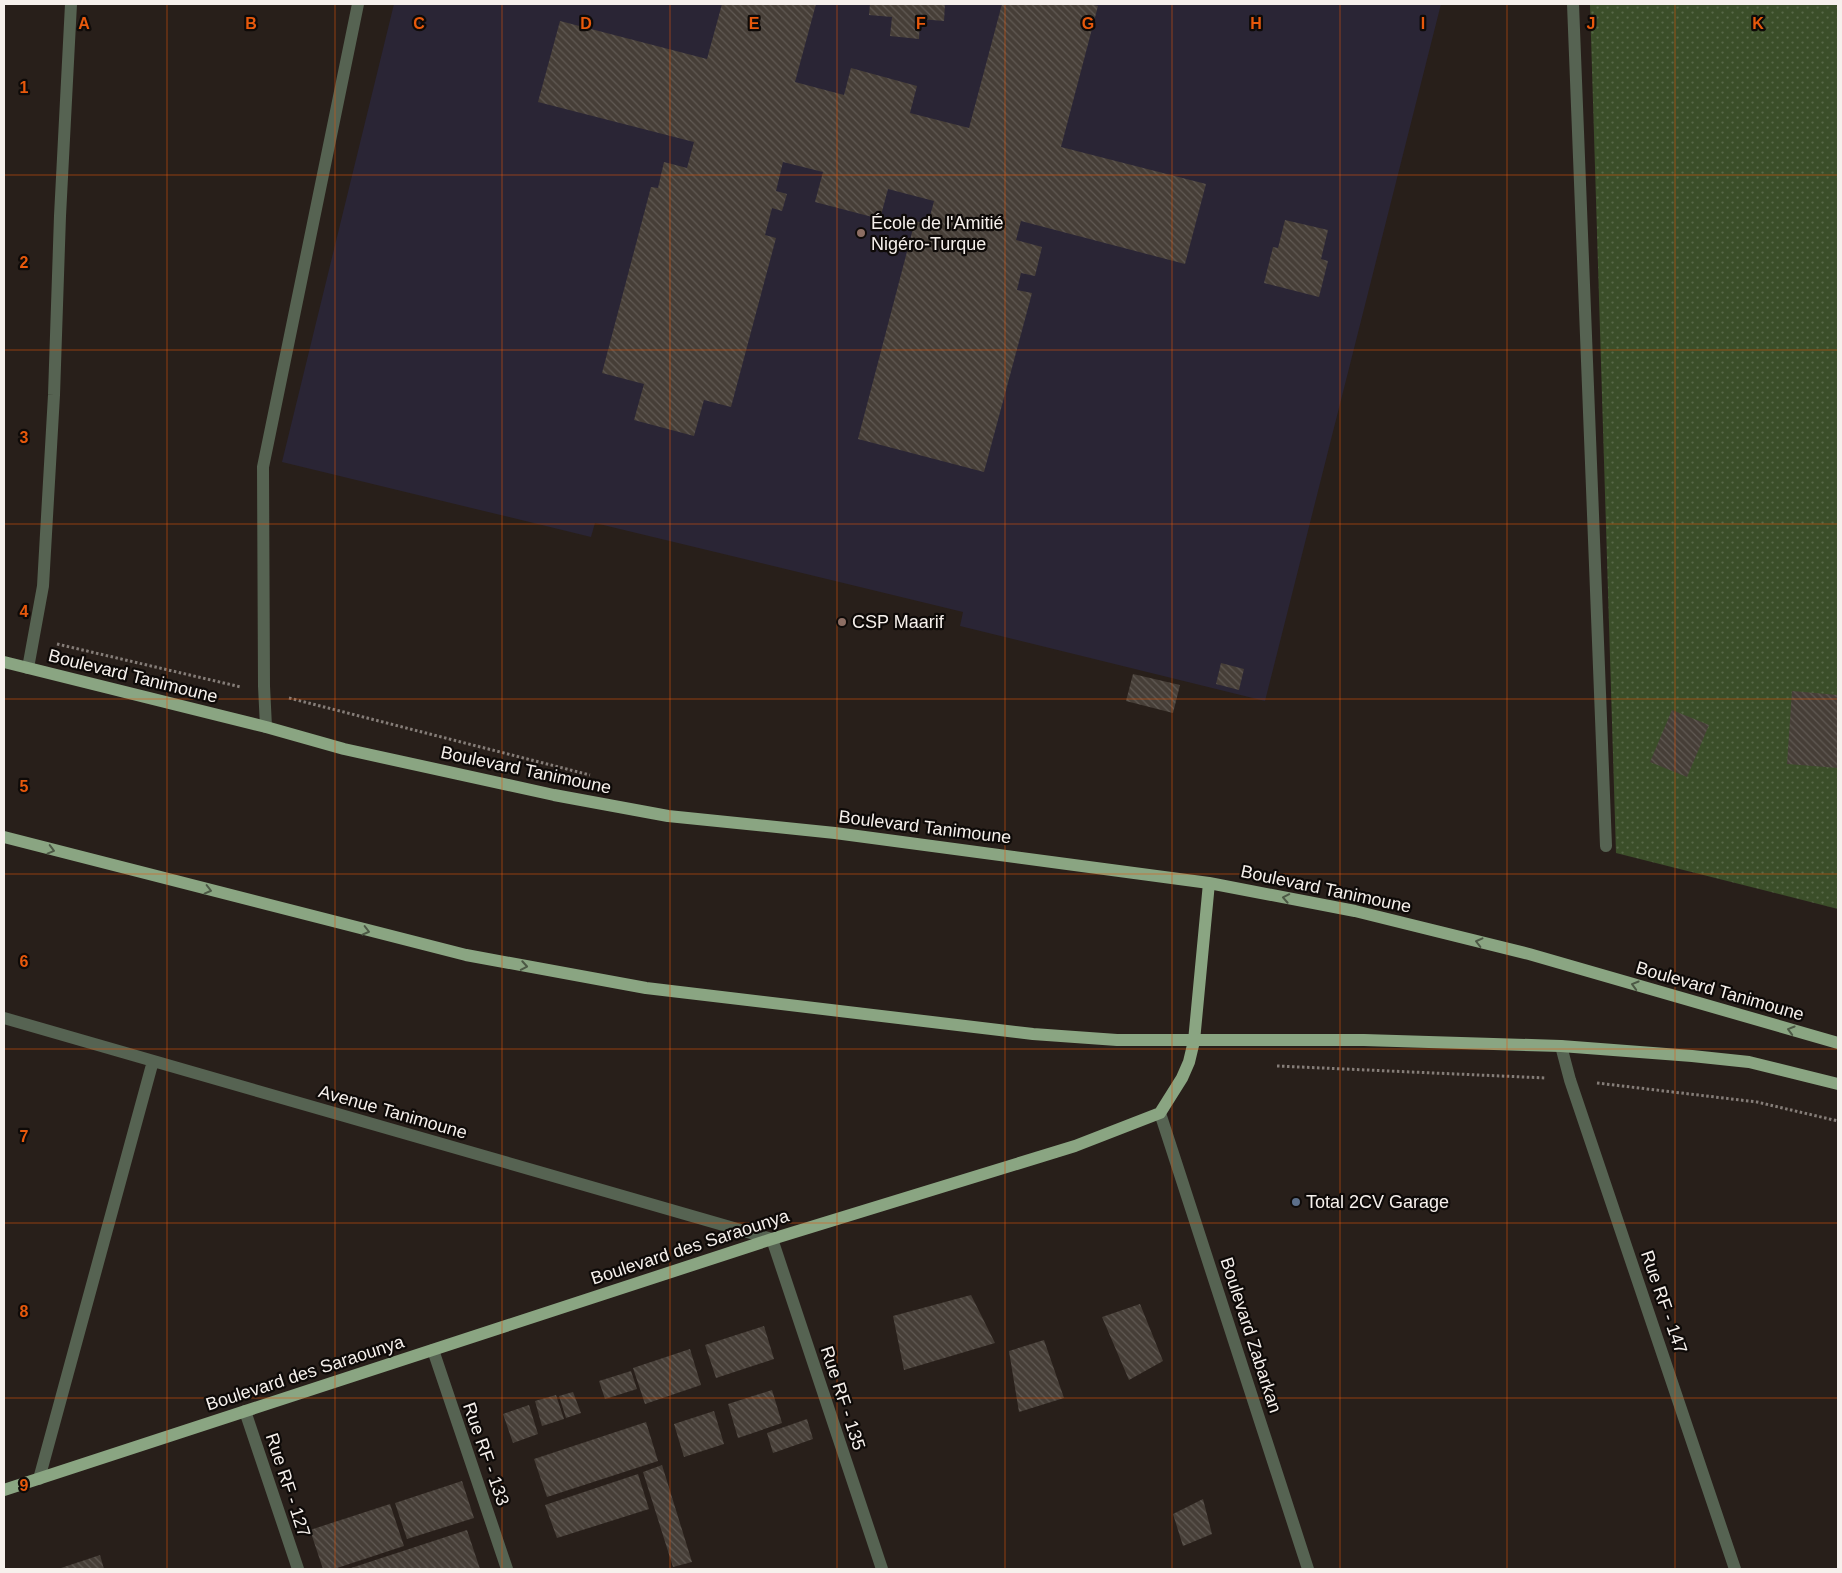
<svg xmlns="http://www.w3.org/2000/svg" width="1842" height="1573" font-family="Helvetica,sans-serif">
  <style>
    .education { fill: #2a2535 }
    .park { fill: url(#park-dots) }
    .building { fill: url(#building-back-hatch) }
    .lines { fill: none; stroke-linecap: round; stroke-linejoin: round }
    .path { stroke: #857d78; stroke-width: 3; stroke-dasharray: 2.5 2.5; stroke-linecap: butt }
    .minor { stroke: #566352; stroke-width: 12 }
    .major { stroke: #8aa582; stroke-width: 12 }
    .oneway { stroke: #4c5845 }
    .grid { fill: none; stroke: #e8590c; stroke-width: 1; stroke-opacity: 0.55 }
    .education-dot { fill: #8d6e63; stroke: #0e0a08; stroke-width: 2 }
    .service-dot { fill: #5c6f8a; stroke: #0e0a08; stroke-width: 2 }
    .labels { text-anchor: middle; stroke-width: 4.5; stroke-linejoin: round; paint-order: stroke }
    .poi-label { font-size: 18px; fill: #f6f0ec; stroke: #0e0a08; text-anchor: start }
    .street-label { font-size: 18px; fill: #f6f0ec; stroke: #0e0a08 }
    .grid-label { font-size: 16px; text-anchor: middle; font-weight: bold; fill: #e8590c; stroke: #0e0a08; stroke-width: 4.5; stroke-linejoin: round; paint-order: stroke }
  </style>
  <defs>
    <pattern id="park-dots" width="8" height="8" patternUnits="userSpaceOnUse" patternTransform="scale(1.25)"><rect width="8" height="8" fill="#3b4e29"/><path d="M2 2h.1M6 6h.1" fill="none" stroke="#586848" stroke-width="1.8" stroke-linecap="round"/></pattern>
    <pattern id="building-back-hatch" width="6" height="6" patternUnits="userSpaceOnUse" patternTransform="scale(1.25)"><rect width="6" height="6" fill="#463e37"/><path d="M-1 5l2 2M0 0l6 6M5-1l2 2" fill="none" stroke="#615a54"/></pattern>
  </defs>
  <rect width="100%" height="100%" fill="#281f1a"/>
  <path class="education" d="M394,4H1441L1265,701L960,626L963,612L765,564L595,523L591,537L282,462Z"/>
  <path class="park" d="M1590,4H1838V909L1616,853Z"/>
  <path class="building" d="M722,4H816L795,82L844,95L851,68L917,86L910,113L969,128L1002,4H1090L1098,6L1061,147L1206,184L1185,264L1021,221L1016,240L1042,247L1035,276L1021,273L1017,290L1032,293L984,472L858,439L915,221L928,224L934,201L888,189L880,219L815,202L823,172L783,162L776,191L787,194L782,211L772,208L765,235L776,238L731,407L704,400L694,436L634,420L644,384L602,373L651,187L658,188L664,162L687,168L694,142L538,102L560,21L707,59Z
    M870,4H945L944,21L920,19L919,39L890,36L892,17L869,15Z
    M1285,220L1328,230L1321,259L1328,261L1319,297L1264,283L1273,247L1278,248Z
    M1221,663L1244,669L1239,690L1216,684Z
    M1133,674L1180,685L1173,713L1126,701Z
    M1792,691L1838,695V768L1787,764Z
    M1672,710L1709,725L1687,777L1650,762Z
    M971,1295L995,1343L904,1370L893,1316Z
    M1140,1304L1163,1361L1129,1380L1102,1317Z
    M764,1326L774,1359L716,1378L705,1345Z
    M1044,1340L1064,1398L1019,1412L1009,1351Z
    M690,1349L701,1385L645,1404L633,1368Z
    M631,1371L637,1389L605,1399L599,1381Z
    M772,1390L782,1423L738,1438L728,1404Z
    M573,1392L581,1413L566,1418L559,1396Z
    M556,1395L564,1419L542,1426L535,1401Z
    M529,1405L538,1434L513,1443L503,1414Z
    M714,1411L724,1444L684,1457L674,1424Z
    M807,1419L813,1439L773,1453L767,1433Z
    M646,1422L658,1461L547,1497L534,1459Z
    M662,1465L692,1562L673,1567L643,1472Z
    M638,1474L649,1509L557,1538L545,1505Z
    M462,1481L474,1518L407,1539L395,1503Z
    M1203,1499L1212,1534L1183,1546L1173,1514Z
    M390,1504L404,1546L334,1569H323L310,1530Z
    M467,1530L480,1569H348Z
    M100,1555L104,1569H58Z"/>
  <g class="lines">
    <path class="path" d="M57,644L241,687
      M289,698L590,775
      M1277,1066L1546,1078
      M1597,1083L1757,1102L1838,1121"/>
    <path class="minor" d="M1573,4L1606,846
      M28,668L43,586L54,395L60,216L71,4
      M266,727L264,686L263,467L358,4
      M4,1018L772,1239L882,1569
      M1561,1046L1570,1080L1735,1569
      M1160,1113L1308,1569
      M433,1350L507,1569
      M245,1411L298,1569
      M39,1479L153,1061"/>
    <path class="major" d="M4,662L266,727L344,749L554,795L668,816L835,833L1209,883L1355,911L1529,954L1838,1043
      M4,837L466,955L646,988L1033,1034L1117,1040H1364L1561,1046L1692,1056L1749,1062L1838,1084
      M4,1490L772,1239L1075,1146L1160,1113L1182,1078L1189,1062L1194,1041L1209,883"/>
  </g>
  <defs><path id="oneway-chevron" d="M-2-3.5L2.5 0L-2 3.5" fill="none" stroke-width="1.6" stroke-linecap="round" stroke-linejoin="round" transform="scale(1.25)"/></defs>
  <g class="oneway">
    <use href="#oneway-chevron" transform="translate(51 850) rotate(15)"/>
    <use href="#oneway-chevron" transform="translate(208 890) rotate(14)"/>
    <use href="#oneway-chevron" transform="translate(1286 898) rotate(-169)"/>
    <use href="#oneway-chevron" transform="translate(366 931) rotate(14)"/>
    <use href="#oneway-chevron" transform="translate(1479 942) rotate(-166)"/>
    <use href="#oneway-chevron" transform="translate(524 966) rotate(10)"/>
    <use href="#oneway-chevron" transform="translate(1635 985) rotate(-164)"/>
    <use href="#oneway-chevron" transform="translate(1791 1030) rotate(-164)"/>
  </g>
  <path class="grid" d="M167,4V1569M335,4V1569M502,4V1569M670,4V1569M837,4V1569M1005,4V1569M1172,4V1569M1340,4V1569M1507,4V1569M1675,4V1569M4,175H1838M4,350H1838M4,524H1838M4,699H1838M4,874H1838M4,1049H1838M4,1223H1838M4,1398H1838"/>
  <g class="education-dot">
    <circle cx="861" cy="233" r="5"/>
    <circle cx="842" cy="622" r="5"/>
  </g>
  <circle class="service-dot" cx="1296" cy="1202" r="5"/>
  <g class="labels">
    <g class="poi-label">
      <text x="871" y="229">École de l'Amitié<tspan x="871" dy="21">Nigéro-Turque</tspan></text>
      <text x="852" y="628">CSP Maarif</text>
      <text x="1306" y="1208">Total 2CV Garage</text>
    </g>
    <g class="street-label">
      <text transform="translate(133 676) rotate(14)" y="6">Boulevard Tanimoune</text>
      <text transform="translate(526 770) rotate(12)" y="6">Boulevard Tanimoune</text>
      <text transform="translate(925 827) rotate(7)" y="6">Boulevard Tanimoune</text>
      <text transform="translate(1326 889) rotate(12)" y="6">Boulevard Tanimoune</text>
      <text transform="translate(1720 991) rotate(16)" y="6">Boulevard Tanimoune</text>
      <text transform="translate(393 1112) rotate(16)" y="6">Avenue Tanimoune</text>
      <text transform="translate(690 1247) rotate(-18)" y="6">Boulevard des Saraounya</text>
      <text transform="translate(1664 1302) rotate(71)" y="6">Rue RF - 147</text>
      <text transform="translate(1251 1335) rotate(72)" y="6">Boulevard Zabarkan</text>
      <text transform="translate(305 1373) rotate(-18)" y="6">Boulevard des Saraounya</text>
      <text transform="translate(843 1398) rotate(72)" y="6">Rue RF - 135</text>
      <text transform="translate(486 1454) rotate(71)" y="6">Rue RF - 133</text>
      <text transform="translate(288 1485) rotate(72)" y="6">Rue RF - 127</text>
    </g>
  </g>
  <g class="grid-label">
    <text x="84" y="29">A</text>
    <text x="251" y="29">B</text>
    <text x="419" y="29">C</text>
    <text x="586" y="29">D</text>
    <text x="754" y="29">E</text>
    <text x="921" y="29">F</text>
    <text x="1088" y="29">G</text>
    <text x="1256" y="29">H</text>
    <text x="1423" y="29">I</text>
    <text x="1591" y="29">J</text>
    <text x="1758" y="29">K</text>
    <text x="24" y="93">1</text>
    <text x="24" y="268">2</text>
    <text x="24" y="443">3</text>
    <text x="24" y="617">4</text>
    <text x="24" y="792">5</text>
    <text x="24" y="967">6</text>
    <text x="24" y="1142">7</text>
    <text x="24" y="1317">8</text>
    <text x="24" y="1491">9</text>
  </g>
  <rect width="1842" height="1573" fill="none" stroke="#f6f0ec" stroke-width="10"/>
</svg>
